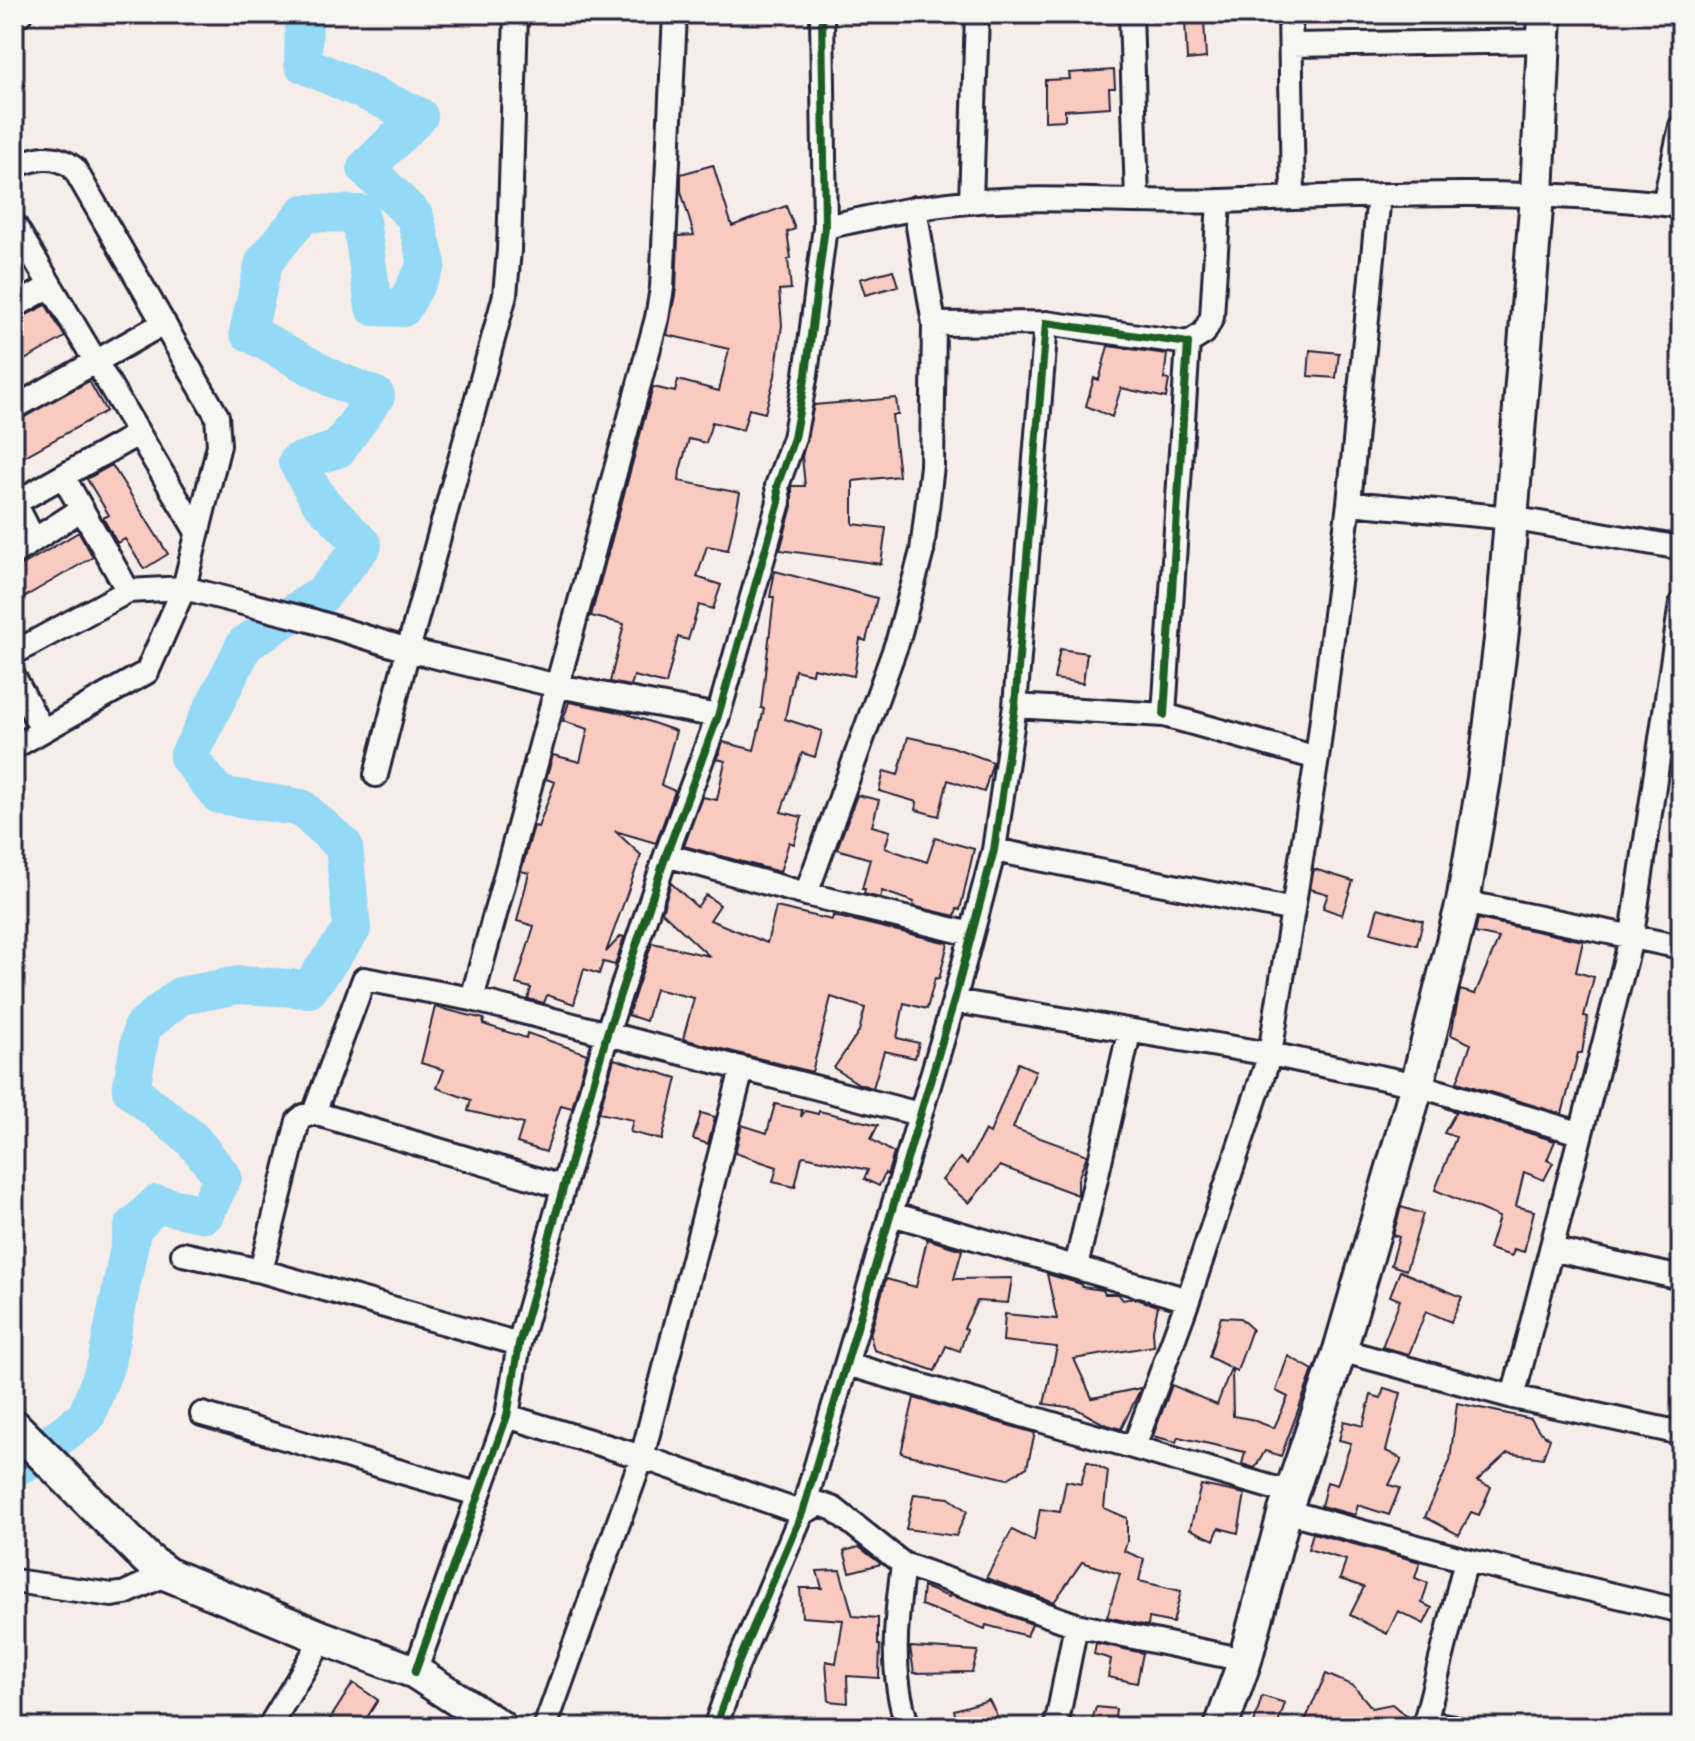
<svg xmlns="http://www.w3.org/2000/svg" width="1695" height="1741" font-family="'Shantell Sans',sans-serif">
  <style>
    .lines { fill: none; stroke-linecap: round; stroke-linejoin: round }
    .river { stroke: #94d9f6; stroke-width: 38 }
    .building { fill: #f9cac0; stroke: #22223b; stroke-width: 2 }
    .street-casing { stroke: #22223b; stroke-width: 28 }
    .secondary-casing { stroke: #22223b; stroke-width: 38 }
    .street { stroke: #f6f6f2; stroke-width: 22 }
    .secondary { stroke: #f6f6f2; stroke-width: 32 }
    .cycleway-casing { stroke: #f6f6f2; stroke-width: 13 }
    .cycleway { stroke: #1b5e20; stroke-width: 8 }
  </style>
  <rect width="100%" height="100%" fill="#f7ede8"/>
  <filter id="ink" filterUnits="userSpaceOnUse"><feTurbulence type="fractalNoise" baseFrequency=".0125" numOctaves="2"/><feDisplacementMap in="SourceGraphic" scale="16" xChannelSelector="R" yChannelSelector="G"/><feConvolveMatrix kernelMatrix="1 2 1 2 8 2 1 2 1" color-interpolation-filters="sRGB"/></filter>
  <g filter="url(#ink)">
    <g class="lines">
      <path class="river" d="M14,1467L24,1463L86,1417L106,1364L133,1227L157,1204L205,1214L223,1177L192,1139L131,1090L142,1027L180,996L239,985L309,989L352,929L344,846L301,808L219,795L188,757L245,644L323,594L363,545L319,500L297,462L338,449L376,396L331,378L248,332L264,262L304,213L360,214L374,307L403,308L427,264L415,217L366,168L419,116L303,64L304,14"/>
    </g>
    <path class="building" d="M1204,20L1206,58L1187,60L1185,21Z
      M1114,70L1115,88H1109L1110,107L1065,110V120L1045,121V80L1070,79L1069,73Z
      M713,165L732,226L786,206L795,229L787,232L791,258L788,259L791,289L779,290L782,325L775,376L765,413L749,409L743,430L712,422L706,443L689,439L680,470L679,481L740,493L728,550L707,546L697,577L721,585L713,609L699,605L688,640L678,637L666,684L634,676L631,686L610,682L624,624L591,616L653,387L675,392L678,380L719,391L729,349L667,335L676,290L678,236L694,235L681,191V174Z
      M893,270L898,286L865,295L860,279Z
      M46,305L65,337L14,366V321Z
      M1108,346L1167,354L1164,379L1169,380L1166,398L1121,388L1112,417L1086,406L1094,378L1099,380Z
      M1310,350L1339,353L1336,378L1308,376Z
      M89,381L106,411L14,462V422Z
      M896,398L898,415H892L899,476L853,481V524L886,528L881,564L780,550L792,506V486H805L802,457L814,405Z
      M112,465L168,554L144,569L125,539L117,543L103,518L109,515L87,479Z
      M79,532L93,557L14,603V570Z
      M775,571L877,598L866,641L860,639L854,676L813,668L812,674L795,670L785,719L822,731L815,757L802,753L781,812L802,817L794,844L789,842L780,872L684,846L702,797L717,800L725,761L717,759L723,742L754,750L764,709L761,708L774,597H770Z
      M1060,649L1087,653L1083,683L1054,679Z
      M569,702L624,713L676,731L661,785L675,791L656,843L615,831L641,855L606,952L621,936L624,937L615,965L603,962L599,974L584,969L574,1004L547,995L544,1003L528,999L531,988L516,984L534,926L517,921L529,873L521,871L534,826L538,827L555,782L546,779L553,755L580,762L588,729L563,721Z
      M908,737L953,747L993,762L984,792L948,780L939,816L916,810L917,802L879,791L884,771L898,775Z
      M857,795L879,800L872,826L890,831L885,848L927,862L935,838L974,849L960,910L957,909L955,916L913,906L914,902L882,891L880,898L864,894L865,889H862L870,859L837,849Z
      M1314,869L1353,881L1342,915L1323,908L1328,894L1310,889Z
      M671,883L697,907L706,895L720,905L710,920L767,943L776,907L832,920L833,916L856,921L948,943L939,979L935,978L927,1009L904,1003L897,1038L919,1043L915,1058L884,1051L873,1088L859,1084L834,1068L859,1031L865,1008L831,997L812,1072L683,1039L694,998L655,989L646,1021L628,1015L652,943L709,956L662,912Z
      M1378,908L1423,921L1417,945L1371,933Z
      M1478,919L1583,941L1576,972L1594,977L1584,1016L1588,1017L1582,1053H1578L1562,1114L1457,1082L1471,1044L1451,1035L1460,990L1475,994L1499,938L1475,933Z
      M435,1007L484,1019L483,1024L526,1038L527,1033L587,1054L572,1108L561,1105L546,1152L517,1143L523,1124L468,1111L471,1100L437,1088L444,1070L421,1063Z
      M614,1059L677,1078L662,1140L630,1132L633,1120L599,1113Z
      M1018,1063L1036,1071L1013,1128L1087,1155L1078,1179V1195L1000,1166L969,1203L942,1180L960,1158L967,1164L985,1130L990,1133Z
      M775,1104L802,1110L801,1117L805,1111L818,1114L819,1111L878,1125L871,1139L894,1153L887,1175L885,1173L879,1186L864,1179L868,1170L804,1156L802,1157L795,1187L773,1182L777,1167L735,1153L742,1125L767,1133Z
      M1445,1108L1555,1141L1547,1160L1553,1163L1544,1180L1524,1172L1516,1206L1534,1211L1524,1252L1514,1249L1512,1256L1489,1249L1499,1217L1435,1190L1456,1137L1444,1133L1456,1112Z
      M701,1113L715,1117L708,1144L693,1139Z
      M1401,1207L1423,1214L1406,1270L1391,1265L1399,1237L1393,1235Z
      M927,1239L962,1250L954,1279L1012,1278L1008,1303L977,1301L964,1328L967,1329L960,1351L946,1346L935,1371L874,1350L870,1335L886,1279L916,1287Z
      M1400,1271L1462,1297L1451,1322L1426,1311L1409,1354L1382,1347L1400,1300L1390,1296Z
      M1047,1274L1081,1284L1082,1287L1103,1290L1105,1294H1118L1123,1300L1133,1298L1158,1306L1153,1330L1154,1346L1074,1359L1092,1398L1141,1388L1121,1429L1104,1424L1075,1408L1044,1404L1057,1347L1003,1341L1005,1314L1057,1319Z
      M1221,1317L1240,1318L1252,1329L1237,1371L1232,1369L1233,1416L1250,1419L1274,1428L1288,1397L1276,1391L1288,1356L1313,1370L1281,1456L1265,1451L1255,1468L1242,1464L1245,1452L1178,1437L1176,1442L1153,1436L1172,1385L1217,1405L1231,1368L1209,1357Z
      M1384,1388L1401,1393L1386,1451L1402,1459L1389,1485L1400,1488L1389,1515L1358,1505L1355,1515L1321,1506L1327,1482L1337,1485L1351,1443L1339,1440L1344,1421L1363,1426L1371,1395L1381,1398Z
      M914,1398L1035,1433L1027,1467L1007,1479L901,1453Z
      M1457,1403L1531,1419L1540,1432L1550,1439L1543,1458L1507,1453L1477,1481L1491,1487L1479,1515L1471,1512L1459,1535L1425,1517L1450,1461Z
      M1087,1461L1108,1471L1104,1508L1127,1518V1542L1124,1551L1144,1559L1139,1581L1181,1591L1173,1623L1149,1618L1148,1626L1107,1617L1120,1574L1082,1562L1054,1602L986,1578L1012,1530L1034,1541L1040,1509L1060,1512L1066,1481L1081,1484Z
      M1201,1485L1245,1494L1238,1533L1219,1528L1214,1540L1190,1529Z
      M914,1494L949,1498L967,1511L956,1536L906,1529Z
      M1313,1533L1420,1562L1415,1578L1428,1583L1422,1603L1432,1608L1424,1624L1398,1611L1387,1634L1350,1615L1364,1587L1340,1579L1346,1560L1308,1549Z
      M859,1547L881,1564L850,1572L844,1551Z
      M840,1570L853,1616L878,1618V1645H880L879,1678L847,1676L848,1703L829,1701L826,1661L836,1663L843,1620L802,1617L800,1588H822L817,1571Z
      M923,1587L949,1597L950,1595L1032,1624L1027,1636L986,1625L985,1629L921,1605Z
      M1096,1643L1143,1653L1137,1683L1108,1677L1111,1659L1094,1654Z
      M910,1647L978,1651L972,1672L914,1673Z
      M1326,1674L1354,1686L1372,1708L1392,1704L1411,1720L1410,1727H1302Z
      M353,1683L378,1700L361,1727H325Z
      M1262,1696L1285,1703L1277,1727H1253Z
      M989,1700L1001,1723L987,1727H958L954,1710Z
      M1096,1707L1116,1709L1114,1727H1090Z"/>
    <g class="lines">
      <defs>
        <path id="street" d="M516,14L509,250L505,295L408,650L558,686L718,716
          M1131,14L1137,200
          M1290,14L1293,197
          M14,17L20,14
          M1291,45L1543,41
          M14,166C36,158 54,152 74,168L217,416L219,445L184,588L147,672L14,747
          M971,202L977,14
          M1664,204L1681,126
          M14,224L197,532
          M825,227C872,217 919,206 968,202C1052,195 1137,204 1222,201C1374,195 1529,187 1681,206
          M14,307L50,286
          M934,324L1046,323
          M1188,343L1204,333L1212,317L1219,201
          M14,408L164,323
          M63,476L128,591
          M14,501L34,540
          M15,503L138,434
          M1349,503L1511,518L1681,548
          M14,553L82,509
          M14,653L128,591L184,588L310,620L408,650L376,775
          M14,677L42,730
          M1015,706L1164,715L1317,758
          M994,850L1293,910
          M666,855L806,894L971,934
          M806,894L898,640L922,551L932,466L934,324L915,208
          M1463,902L1681,947
          M472,999L657,318L662,288L675,14
          M954,1001L1270,1054L1417,1085L1579,1133
          M314,1113L364,979L472,999L919,1114
          M892,1214L1188,1300
          M1551,1249L1681,1278
          M183,1254L261,1271L519,1344
          M1076,1267L1129,1033
          M261,1271L298,1121L304,1116L314,1113L563,1187
          M1340,1350L1513,1397L1681,1433
          M847,1364L1291,1493
          M1513,1397L1632,935L1681,603
          M202,1414L477,1494
          M507,1416L642,1457L802,1513L820,1504L834,1509L903,1564L1076,1625L1245,1660
          M1134,1447L1188,1300L1270,1054L1317,758L1349,503L1379,195
          M1285,1511L1466,1560L1681,1611
          M903,1564C896,1619 889,1673 908,1727
          M14,1581L112,1595L125,1593L167,1574
          M415,1672L507,1416L519,1344L607,1034L666,855L718,716L779,502L777,486L794,438L806,374L825,227L822,14
          M1425,1722L1454,1727
          M269,1727L323,1638
          M545,1727L642,1457L742,1069
          M715,1727L737,1666L802,1513L954,1001L994,850L1015,706L1046,323L1188,343L1164,715
          M1056,1727L1076,1625
          M1424,1727L1466,1560"/>
        <path id="secondary" d="M14,1426L147,1559L167,1574L323,1638L415,1672L500,1727
          M1221,1727L1245,1660L1285,1511L1340,1350L1417,1085L1463,902L1484,779L1502,631L1537,196L1545,14"/>
      </defs>
      <use href="#street" class="street-casing"/>
      <use href="#secondary" class="secondary-casing"/>
      <use href="#street" class="street"/>
      <use href="#secondary" class="secondary"/>
      <defs>
        <path id="cycleway" d="M415,1672L507,1416L519,1344L607,1034L666,855L718,716L779,502L777,486L794,438L806,374L825,227L822,14
          M715,1727L737,1666L802,1513L954,1001L994,850L1015,706L1046,323L1188,343L1164,715"/>
      </defs>
      <use href="#cycleway" class="cycleway-casing"/>
      <use href="#cycleway" class="cycleway"/>
    </g>
  </g>
  <rect width="1695" height="1741" fill="none" stroke="#f6f6f2" stroke-width="48"/>
  <rect x="24" y="24" width="1647" height="1693" fill="none" stroke="#22223b" stroke-width="3" filter="url(#ink)"/>
</svg>
